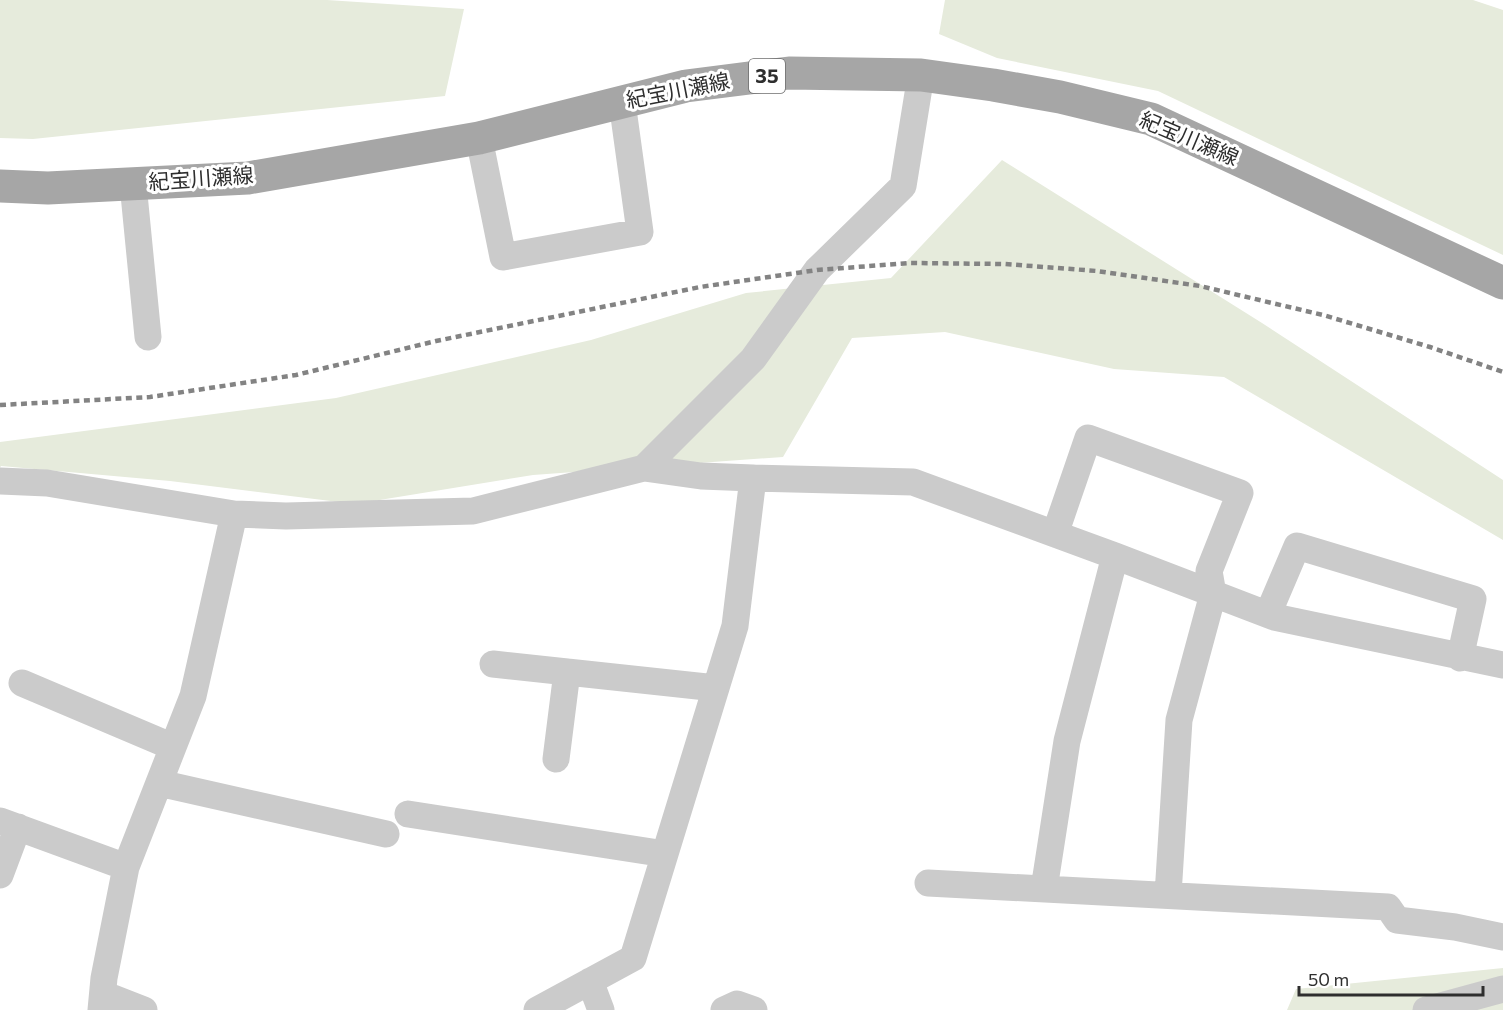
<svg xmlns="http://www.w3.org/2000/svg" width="1503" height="1010" font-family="Commissioner,'Noto Sans JP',sans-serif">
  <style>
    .green { fill: #e6ebdc }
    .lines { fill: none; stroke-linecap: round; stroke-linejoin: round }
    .minor { stroke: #cbcbcb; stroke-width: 27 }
    .major { stroke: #a6a6a6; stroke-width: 33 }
    .rail { stroke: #838383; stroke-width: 4.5; stroke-dasharray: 6 4.5; stroke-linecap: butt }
    .labels { text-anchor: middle; stroke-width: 6; stroke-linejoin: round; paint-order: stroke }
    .shield { fill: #fff; stroke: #6d6d6d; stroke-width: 1.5 }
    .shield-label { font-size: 20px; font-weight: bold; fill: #2e2e2e }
    .street-label { font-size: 21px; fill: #2e2e2e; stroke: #fff }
  </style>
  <rect width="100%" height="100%" fill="#fff"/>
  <path class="green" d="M0,0H327L464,9L445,96L33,139L0,138Z
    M945,0H1473L1503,10V255L1158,91L997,58L939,34Z
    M1002,160L1262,323L1503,480V540L1224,377L1114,369L945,332L852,338L783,457L533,475L355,504L170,481L1,466L0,468V442L336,398L591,340L746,293L891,278Z
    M1503,968V1010H1287L1296,989Z"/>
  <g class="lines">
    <path class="minor" d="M479,138L503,257L640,232L622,102
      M133,184L148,337
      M644,468L753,359L817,270L903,186L921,75
      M0,481L47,483L234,514L286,516L473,511L644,468L701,476L753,478
      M1055,534L1088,438L1240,493L1209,571L1213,594L1179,720L1168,895
      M1268,614L1297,546L1473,599L1460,658
      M493,664L716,688
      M22,683L173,747
      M556,759L567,672
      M159,783L386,834
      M408,814L665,854
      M0,821L126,867
      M0,875L18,827
      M928,883L1388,907L1397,920L1455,927L1503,937
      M1044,889L1067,741L1115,556
      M590,981L601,1010
      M103,994L144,1010
      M101,1010L104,978L126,867L193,696L234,514
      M537,1010L633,958L735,626L753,478L913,482L1115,556L1274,617L1503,665
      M724,1010L737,1004L754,1010
      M1426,1010L1503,989"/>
    <path class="major" d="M0,186L48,188L248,178L479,138L686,86L789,73L921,75L993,85L1060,97L1151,119L1503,283"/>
    <path class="rail" d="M0,405L150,397L296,375L436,341L700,287L817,270L910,263L1005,264L1097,271L1200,286L1323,315L1430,347L1503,372"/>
  </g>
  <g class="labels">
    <rect class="shield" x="749" y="59" width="36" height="34" rx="4.5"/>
    <g class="shield-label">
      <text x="767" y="83">35</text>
    </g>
    <g class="street-label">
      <text transform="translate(678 91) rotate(-11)" y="7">紀宝川瀬線</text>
      <text transform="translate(1189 139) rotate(23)" y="7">紀宝川瀬線</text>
      <text transform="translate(201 179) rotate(-4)" y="7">紀宝川瀬線</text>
    </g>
  </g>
  <path d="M1299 986v9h184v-9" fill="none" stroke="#2e2e2e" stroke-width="3"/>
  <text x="1308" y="986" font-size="18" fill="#2e2e2e" stroke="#ffffff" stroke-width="4.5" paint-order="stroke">50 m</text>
</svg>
